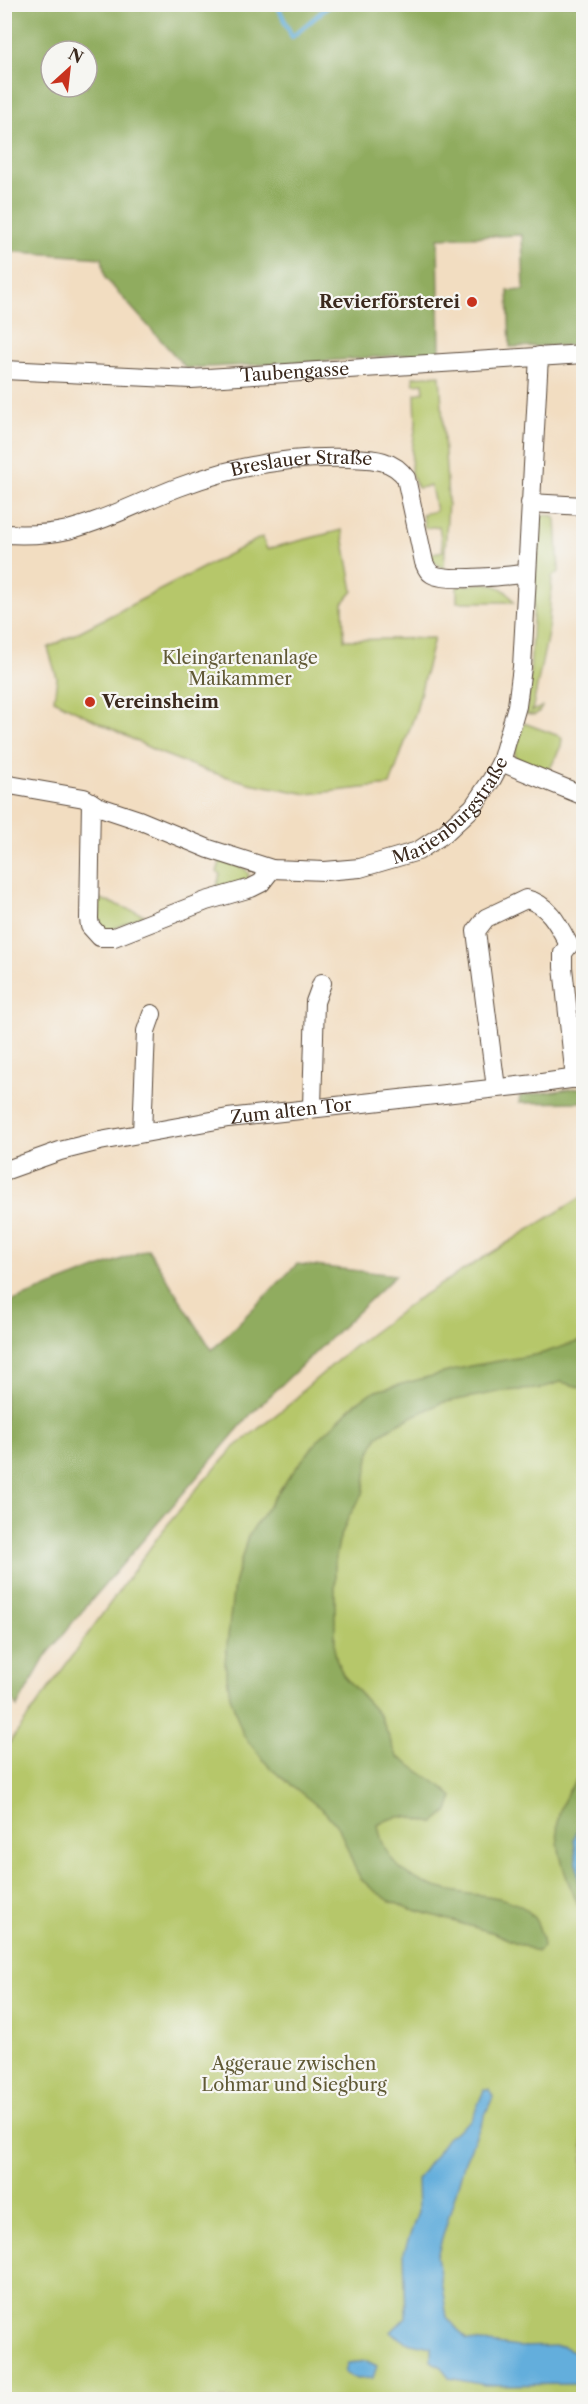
<svg xmlns="http://www.w3.org/2000/svg" width="588" height="2404" font-family="'Libre Caslon Text',serif">
  <style>
    .green { fill: #b6c76a; stroke: #787844; stroke-width: 1.5 }
    .forest { fill: #90ac5e; stroke: #666b3e; stroke-width: 1.5; fill-rule: evenodd }
    .water { fill: #64aedc; stroke: #506c7d; stroke-width: 1.5 }
    .lines { fill: none; stroke-linecap: round; stroke-linejoin: round }
    .stream { stroke: #64aedc; stroke-width: 4.5 }
    .minor-casing { stroke: #564536; stroke-width: 20 }
    .minor { stroke: #fff; stroke-width: 18 }
    .poi-dot { fill: #c8321e; stroke: #f6f6f2; stroke-width: 2 }
    .labels { text-anchor: middle; stroke-width: 4.5; stroke-linejoin: round; paint-order: stroke }
    .poi-label { font-size: 18px; font-weight: bold; fill: #3b2a1e; stroke: #f6f6f2; text-anchor: end }
    .street-label { font-size: 18px; fill: #3b2a1e; stroke: #f6f6f2 }
    .park-label { font-size: 18px; fill: #605935; stroke: #f6f6f2 }
  </style>
  <rect width="100%" height="100%" fill="#f6f6f2"/>
  <filter id="ink" filterUnits="userSpaceOnUse"><feTurbulence type="fractalNoise" baseFrequency=".0167" numOctaves="2"/><feDisplacementMap in="SourceGraphic" scale="12" xChannelSelector="R" yChannelSelector="G"/><feConvolveMatrix kernelMatrix="1 2 1 2 8 2 1 2 1" color-interpolation-filters="sRGB"/></filter>
  <filter id="wash" filterUnits="userSpaceOnUse"><feTurbulence type="fractalNoise" baseFrequency=".008" numOctaves="4" result="noise"/><feDisplacementMap in="SourceGraphic" scale="24" xChannelSelector="R" yChannelSelector="G"/><feGaussianBlur stdDeviation="1.35" result="paint"/><feColorMatrix in="noise" values="0 0 0 0 0 0 0 0 0 0 0 0 0 0 0 0 0 1.4 0 .05"/><feComposite in="paint" operator="in"/></filter>
  <g filter="url(#wash)">
    <rect width="100%" height="100%" fill="#f2ddc1"/>
    <path class="green" d="M440,375L448,500L444,569L434,562L429,554L443,551L439,526L425,528L422,514L436,511L431,486L418,488L411,473L412,449L416,424L415,394L424,392L423,383L414,384L413,377Z
      M545,515L554,516L556,520L559,572L552,577L548,633L532,711L542,707C538,715 535,716 526,714L529,693L538,521L541,517Z
      M342,530L353,591L343,603L344,640L434,638L416,711L390,785L308,794L249,783L207,771L160,753L54,700L57,678L48,648L262,537L267,549Z
      M486,583C500,586 507,590 514,602H457V586Z
      M524,723L559,736L562,739L561,746L548,773L519,761L515,757V751Z
      M221,859L245,869L249,874L246,881L216,890L220,874L217,872Z
      M98,898L145,915L110,930L100,929Z
      M583,1196V2399L5,2400V1749L160,1534L199,1486L235,1447L296,1399L301,1392L353,1347L417,1299Z"/>
    <path class="forest" d="M5,4L583,5V345L510,347L508,291L524,290L522,235L438,238L440,352L314,362L186,368L105,278L102,258L5,251ZM51,51H87V87H51Z
      M583,1087V1102L519,1103L520,1096Z
      M148,1249L212,1350L297,1264L396,1275L250,1415L73,1622L46,1656L17,1707L4,1689L5,1304Z
      M583,1340V1388L561,1382L538,1389L503,1391L441,1403L399,1423L378,1436L370,1452L363,1494L349,1516L339,1541L335,1562V1655L343,1675L380,1716L397,1756L442,1787L453,1797L448,1811L434,1823C409,1818 401,1811 378,1825C386,1874 425,1888 469,1894C488,1896 516,1898 530,1913C539,1922 542,1935 543,1947L537,1952L494,1933L408,1908L390,1901L372,1889L361,1879L354,1866L339,1828L325,1812L270,1768L243,1735L230,1696L225,1663L234,1584L248,1536L285,1482L319,1439L356,1403L372,1392L470,1366L540,1354Z
      M583,1770V1914C569,1888 554,1850 558,1820C560,1802 573,1784 583,1770Z"/>
    <path class="water" d="M583,1815V1895L579,1883L574,1839Z
      M484,2090H490L493,2097L465,2161L437,2256L447,2317L467,2340L518,2347L562,2346L583,2356V2376L579,2384L485,2385L450,2378L441,2367L431,2361V2347L406,2342L391,2332L406,2317L404,2252L418,2212L417,2180L447,2138L472,2119Z
      M367,2361L377,2366L373,2378L356,2379L345,2371L348,2363Z"/>
    <g class="lines">
      <path class="stream" d="M277,4L292,37L331,4"/>
    </g>
  </g>
  <g filter="url(#ink)">
    <g class="lines">
      <defs>
        <g id="minor">
          <path id="s1" d="M4,370L191,379L584,354"/>
          <path d="M530,503L584,506"/>
          <path id="s2" d="M4,534C26,535 47,535 68,530C107,520 142,501 179,487C234,466 290,456 349,458C371,459 392,458 406,478L424,562C426,567 427,571 432,574C447,583 507,575 527,574"/>
          <path d="M501,762L584,796"/>
          <path id="s3" d="M4,784L84,798L97,806L139,820L209,849L272,869L325,871L360,868L418,851L445,833L473,807L492,779L501,762L517,706L522,667L539,356"/>
          <path d="M91,802L89,919L90,926L100,937H114L206,901L251,888L261,883L272,869"/>
          <path d="M569,945L563,953V967L575,1079"/>
          <path d="M496,1088L476,931L486,918L526,899C549,904 559,926 569,945"/>
          <path d="M312,1107L315,1002L322,983"/>
          <path d="M142,1133L146,1031L152,1014"/>
          <path id="s4" d="M4,1171L60,1151L100,1141L228,1118L535,1084L584,1077"/>
        </g>
      </defs>
      <use href="#minor" class="minor-casing"/>
      <use href="#minor" class="minor"/>
    </g>
  </g>
  <g class="poi-dot">
    <circle cx="472" cy="302" r="6"/>
    <circle cx="90" cy="702" r="6"/>
  </g>
  <g class="labels">
    <g class="poi-label">
      <text x="460" y="308">Revierförsterei</text>
      <text x="102" y="708" text-anchor="start">Vereinsheim</text>
    </g>
    <g class="street-label">
      <text dy="6" stroke="none"><textPath href="#s1" startOffset="291">Taubengasse</textPath></text>
      <text dy="6" stroke="none"><textPath href="#s2" startOffset="309">Breslauer Straße</textPath></text>
      <text dy="6" stroke="none"><textPath href="#s3" startOffset="482">Marienburgstraße</textPath></text>
      <text dy="6" stroke="none"><textPath href="#s4" startOffset="294">Zum alten Tor</textPath></text>
    </g>
    <g class="park-label">
      <text x="240" y="664">Kleingartenanlage<tspan x="240" dy="21">Maikammer</tspan></text>
      <text x="294" y="2070">Aggeraue zwischen<tspan x="294" dy="21">Lohmar und Siegburg</tspan></text>
    </g>
  </g>
  <rect width="588" height="2404" fill="none" stroke="#f6f6f2" stroke-width="24"/>
  <g transform="translate(69 69) rotate(27)"><circle r="28" fill="#f6f6f2" stroke="#aba49d" stroke-width="1.5"/>
  <path d="M0-4.5L10 22L0 15L-10 22Z" fill="#c8321e"/>
  <text y="-9" font-size="16" font-weight="bold" text-anchor="middle" fill="#3b2a1e">N</text>
  </g>
</svg>
